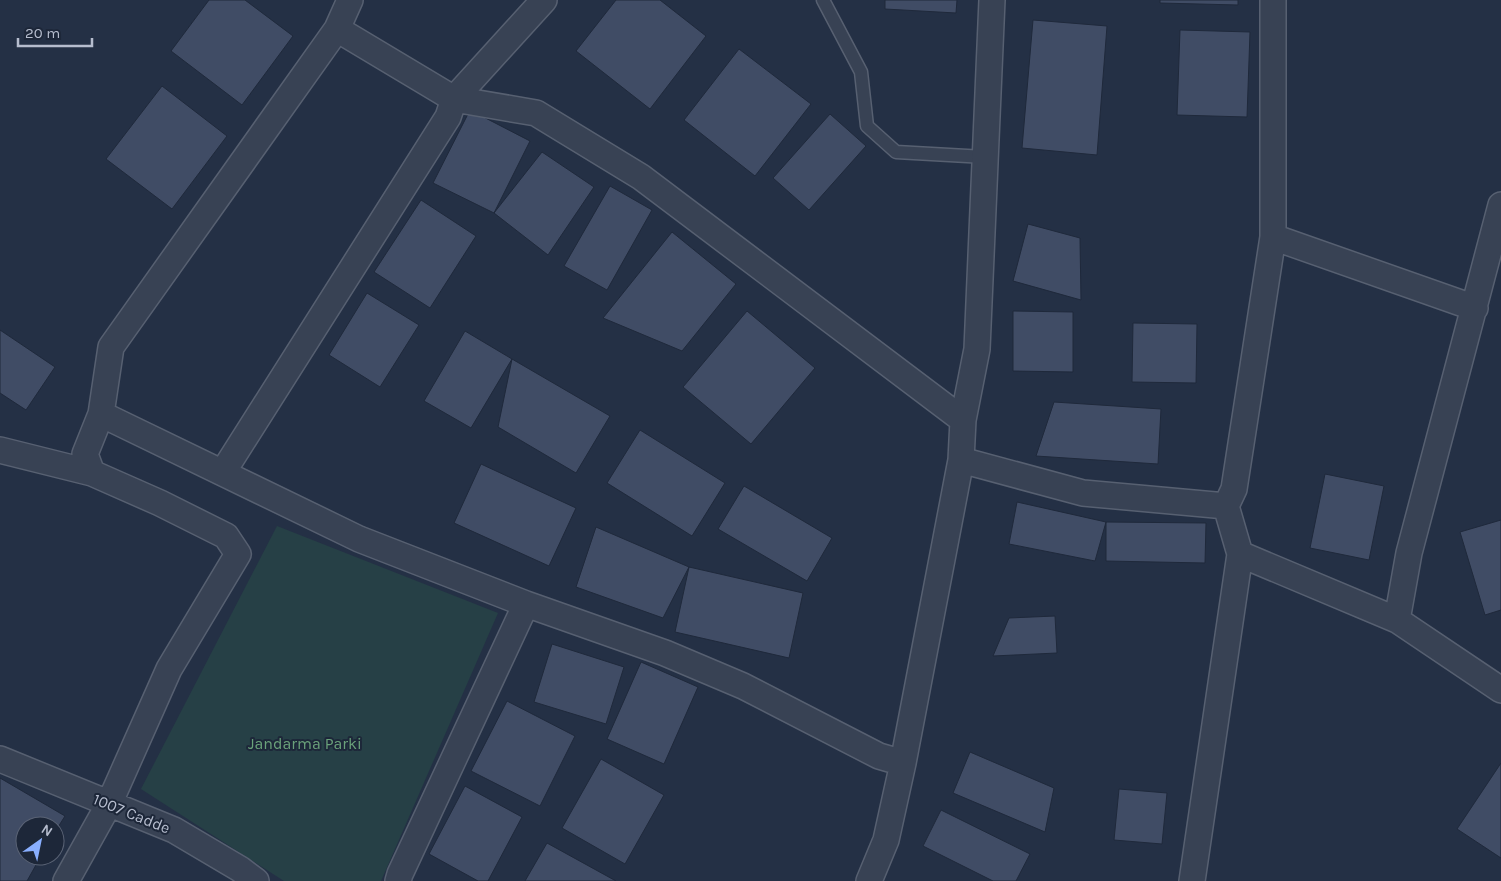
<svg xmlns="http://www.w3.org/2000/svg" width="1501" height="881" font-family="Karla,sans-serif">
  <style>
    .green { fill: #264046 }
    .building { fill: #404c65; stroke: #1f293b }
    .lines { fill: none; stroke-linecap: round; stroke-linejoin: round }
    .lane-casing { stroke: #576071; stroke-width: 15 }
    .street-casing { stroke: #576071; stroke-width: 28 }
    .lane { stroke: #384254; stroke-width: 12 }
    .street { stroke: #384254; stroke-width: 25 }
    .labels { text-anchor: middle; stroke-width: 4; stroke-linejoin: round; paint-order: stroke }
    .park-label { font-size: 16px; fill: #6aa17a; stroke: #1d2739 }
    .street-label { font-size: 16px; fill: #b6bdce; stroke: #1d2739 }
  </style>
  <rect width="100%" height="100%" fill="#243045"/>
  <path class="green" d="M277,526L498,613L381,881H284L141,789Z"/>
  <path class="building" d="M209,0H245L293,36L242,105L171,51Z
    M616,0H660L706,36L650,109L576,51Z
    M885,0H957L956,13L885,9Z
    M1160,0H1238V5L1160,3Z
    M1033,20L1107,26L1097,155L1022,148Z
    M1180,30L1250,32L1247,117L1177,115Z
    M739,49L811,104L755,176L684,120Z
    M162,86L227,136L172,209L106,159Z
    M470,110L530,141L494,213L433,183Z
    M830,114L866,146L809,210L773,178Z
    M542,152L594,187L548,255L494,213Z
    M610,186L652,210L607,290L564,266Z
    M421,200L476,236L430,308L374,272Z
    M1028,224L1080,238L1081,300L1013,281Z
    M672,232L736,284L682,351L603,318Z
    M367,293L419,325L380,387L329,355Z
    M747,311L815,368L751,444L683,387Z
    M1013,311L1073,312V372L1013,371Z
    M1133,323L1197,324L1196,383L1132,382Z
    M0,330L55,367L26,410L0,393Z
    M465,331L512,359L471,428L424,401Z
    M512,359L610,416L576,473L498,427Z
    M1054,402L1161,409L1158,464L1036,456Z
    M640,430L725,483L692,536L607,483Z
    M481,464L576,508L549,566L454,523Z
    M1325,474L1384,486L1369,560L1310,548Z
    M744,486L832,538L807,581L718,529Z
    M1017,502L1106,522L1095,561L1009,544Z
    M1501,520V610L1485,615L1460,532Z
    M1106,522L1206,523L1205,563L1106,561Z
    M596,527L689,567L663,618L576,587Z
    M689,567L803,593L789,658L675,632Z
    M1055,616L1057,653L993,656L1009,618Z
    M552,644L624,667L606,724L534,702Z
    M641,662L698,687L664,764L607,739Z
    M507,701L575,736L540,806L471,771Z
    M970,752L1054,788L1045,832L953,793Z
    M601,759L664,795L625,864L562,828Z
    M1501,763V858L1457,829Z
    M0,778L65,816L55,832V826H25V856H41L27,881H0Z
    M465,786L522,817L488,881H478L429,854Z
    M1119,789L1167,793L1162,844L1114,840Z
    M941,810L1030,854L1016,881H993L923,846Z
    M547,843L616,881H525Z"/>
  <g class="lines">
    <defs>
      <path id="lane" d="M823,0L861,72L867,126L896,152L985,157"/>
      <path id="street" d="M337,29L454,99L536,113L641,177L963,420
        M1273,237L1475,308
        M101,414L359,539L526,604L665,653L743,686L879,756L903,763
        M0,450L92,473
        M961,460L1083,493L1226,506
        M223,472L448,117L454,99L544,0
        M1240,554L1397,620L1501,690
        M1397,620L1409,553L1501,205
        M0,759L174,830L240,869L256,881
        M66,881L109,804L169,669L238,554L226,536L160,503L92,473L85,454L101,414L111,347L337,29L350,0
        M398,881L400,874L526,604
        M869,881L886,840L903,763L961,460L963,420L977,349L992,0
        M1192,881L1240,554L1226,506L1234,489L1273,237V0"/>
    </defs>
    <use href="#lane" class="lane-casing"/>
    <use href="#street" class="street-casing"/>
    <use href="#lane" class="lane"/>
    <use href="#street" class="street"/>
  </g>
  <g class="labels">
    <g class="park-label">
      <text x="305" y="749">Jandarma Parki</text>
    </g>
    <g class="street-label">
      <text transform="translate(132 813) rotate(22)" y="6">1007 Cadde</text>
    </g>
  </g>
  <g transform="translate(40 841) rotate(33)"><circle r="24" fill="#1d2739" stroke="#5a6375"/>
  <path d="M0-4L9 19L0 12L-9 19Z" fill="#89afff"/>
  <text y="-8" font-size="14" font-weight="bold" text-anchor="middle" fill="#b6bdce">N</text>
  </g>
  <path d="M18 38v8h74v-8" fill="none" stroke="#b6bdce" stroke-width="2.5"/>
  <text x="25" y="38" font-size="15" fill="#b6bdce" stroke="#1d2739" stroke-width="4" paint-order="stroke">20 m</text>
</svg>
